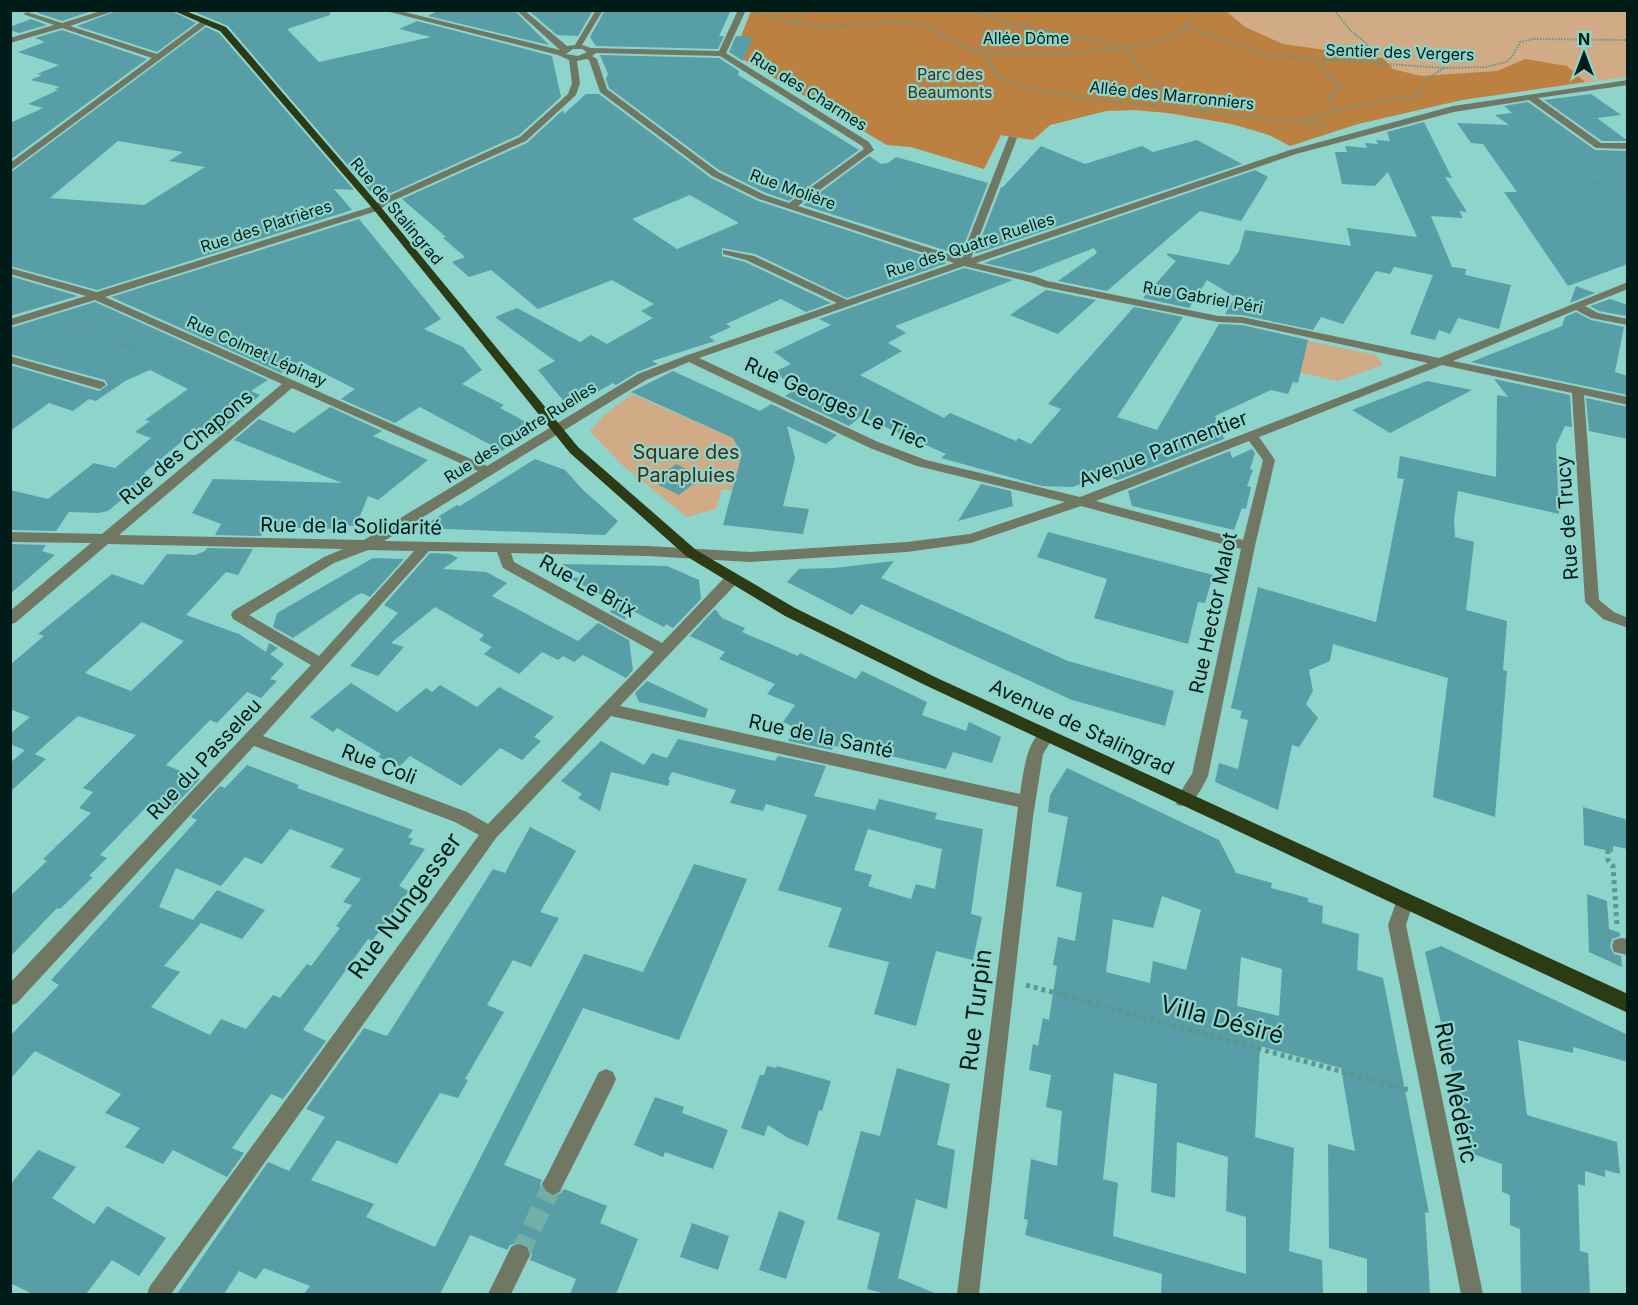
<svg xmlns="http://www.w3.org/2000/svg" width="1638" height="1305" font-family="Inter,sans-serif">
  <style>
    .green { fill: #d0ab86 }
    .forest { fill: #bc8140 }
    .building { fill: #579ea7; fill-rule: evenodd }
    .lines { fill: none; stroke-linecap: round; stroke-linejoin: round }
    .minor-tunnel { stroke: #71afa7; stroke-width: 20; stroke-dasharray: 20 10; stroke-linecap: butt }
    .path-far2 { stroke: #5f9790; stroke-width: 2; stroke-dasharray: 1.5 1.5; stroke-linecap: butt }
    .path-far1 { stroke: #5f9790; stroke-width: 3; stroke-dasharray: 2 2; stroke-linecap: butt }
    .path { stroke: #5f9790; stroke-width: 5; stroke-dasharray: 4 4; stroke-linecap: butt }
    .minor { fill: #707864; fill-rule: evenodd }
    .major { fill: #2d3b15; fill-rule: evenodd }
    .labels { text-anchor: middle; stroke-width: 4.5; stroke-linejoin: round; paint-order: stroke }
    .far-street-label { font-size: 16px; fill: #001c19; stroke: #8dd4cb }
    .far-park-label { font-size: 16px; fill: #482e12; stroke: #8dd4cb }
    .street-label { font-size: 20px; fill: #001c19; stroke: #8dd4cb }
    .park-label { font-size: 20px; fill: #482e12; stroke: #8dd4cb }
    .near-street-label { font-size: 24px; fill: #001c19; stroke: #8dd4cb }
  </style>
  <rect width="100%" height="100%" fill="#8dd4cb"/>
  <path class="green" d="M751,11H1628L1627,77L1462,100L1358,124L1290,146L1269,135L1232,124L1168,113L1134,110L1106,111L1050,125L1033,140L1001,135L984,169L911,147L887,145L734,54Z
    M1308,341L1376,355L1383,365L1338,381L1292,371Z
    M632,394L733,438L742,454L732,490L722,489L716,509L687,517L621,464L590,431L604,415Z"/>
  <path class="forest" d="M1225,10L1245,27L1283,44L1383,58L1393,69L1421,76L1497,71L1525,59L1567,66L1585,82L1462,100L1358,124L1290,146L1269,135L1232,124L1168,113L1134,110L1106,111L1050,125L1033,140L1001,135L984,169L911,147L887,145L734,54L751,11Z"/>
  <path class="building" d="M40,10H95L62,21L38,13Z
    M119,10H170L196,23L157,52L77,26Z
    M190,10H330V15L287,29L319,62L431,37L399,29L417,21L552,56L561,97L519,135L391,193L370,191L228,26Z
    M439,10H514L549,45L428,16Z
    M528,10H593L578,36L557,35Z
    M605,10H731L719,36H724L718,49L596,46L590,37Z
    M31,19L47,25L19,33L10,30V27Z
    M206,27L219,33L354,190L334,189L352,210L97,290L10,266V173ZM118,141L183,152L169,161L205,167L144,205L50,198Z
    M62,30L147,59L10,160V123L43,108L28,104L58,90L54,89L60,87L31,80L42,75L37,74L59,65L18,52L45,42L35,38Z
    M736,36L753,37L743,61L729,52Z
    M600,55L719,58L739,71L738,75L859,150L789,201L766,193L719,170L609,88L606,79L608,74Z
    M586,94H599L711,178L758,201L947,263L847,298L755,254L722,248V256L745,262L831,303L806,312L781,299L726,324L731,327L709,337L715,341L652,361L658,364L637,372L616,385L613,383L576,404H566L538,370L555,361L495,317L517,308L580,342L591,335L607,344L653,318L641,311L654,304L612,280L538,309L491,270L469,277L452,262L465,257L443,238L446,237L402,199L527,143L563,110L564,114ZM690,195L739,223L677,249L632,219Z
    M1591,94L1621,115L1597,118L1628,141H1602L1544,100Z
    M1528,102L1595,150L1628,151V264L1568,286L1504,192H1517L1483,144L1471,143L1457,123L1509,125L1495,115L1512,113L1504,106Z
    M1424,122L1452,178L1445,177L1467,212L1459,211L1463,218L1431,216L1452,267L1466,269L1465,275L1511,285L1499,329L1458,318L1450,334L1439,330L1435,340L1410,334L1433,275L1394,267L1390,274L1376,271L1343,324L1321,317L1313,330L1242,315L1225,314L1235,297L1207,280L1189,308L1143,298L1176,261L1167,255V253L1229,265L1239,251L1245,230L1351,246L1347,228L1417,237L1388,172L1375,186L1342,184L1335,152H1347L1345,146L1367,148L1365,143L1378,144L1376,140L1390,141L1387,132Z
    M1197,140L1242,164L975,254L1001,187H1003L1041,146L1085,164L1142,146L1153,152Z
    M869,156L881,164L888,163L896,157L988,183L960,255L803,205Z
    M1255,170L1268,177L1241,221L1200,211L1107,291L1058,281L1097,253L1094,248L1030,273L984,263Z
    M359,219L441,319L424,329L463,347L482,370L462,384L504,405L500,408L535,427L502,451L420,407L395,423L341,399L355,389L300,361L281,373L111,297Z
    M964,268L1013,280L895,326L906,333L888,343L902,351L860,375L944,418L950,413L1016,441L1018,438L1031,444L1061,409L1048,404L1134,307L1183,317L1117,417L1157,430L1219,324L1242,325L1308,340L1298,383L1293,382L1288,394L1271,390L1215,416L1224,439L1118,480L1103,476L1072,487L1042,486L941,458L946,454L861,416L849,426L785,396L797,388L774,372L791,364L774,352L831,325L819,319Z
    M10,276L78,296L10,316Z
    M1576,286L1595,293L1570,303Z
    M1046,290L1096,300L1058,334L1010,315Z
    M1610,299L1628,305L1626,316L1599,311L1590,306Z
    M95,302L268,380L251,391L260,395L218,434L199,427L144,473L150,476L108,511L99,513L69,512L56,531L10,530V490L48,499L94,463L115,468L151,438L135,432L150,421L145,420L188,389L150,370L125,381L96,401L89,399L73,411L49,403L10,431V365L99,391L108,385L105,380L10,354V328Z
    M1576,312L1591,320L1624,327L1615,372L1628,376V395L1471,362L1562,326L1565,317Z
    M673,371L760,411L771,404L837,435L826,444L787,426L795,458L783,506L809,509L803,534L723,525L742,454L733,438L631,392Z
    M1494,379L1570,395L1572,427L1565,426L1556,445L1559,514L1458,491L1454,520L1455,537L1474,542L1466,610L1507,621L1503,670L1507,671L1495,817L1433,797L1448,678L1333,644L1330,661L1309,670L1313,691L1306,704L1318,718L1299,747L1292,745L1278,810L1215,782L1219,763L1238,769L1248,720L1240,718L1242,711L1231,708L1258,587L1376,622L1404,479L1397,478L1400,456L1496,477L1497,395L1508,397Z
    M1427,381L1472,390L1390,433L1352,410Z
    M1586,398L1628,407V439L1589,431Z
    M330,407L382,431L373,436L428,460L378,500L368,496L356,526L339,525L337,529L266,527L261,536L215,535L221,524L192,513L213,479L342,483L234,440L259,419L294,433Z
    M1252,449L1255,453L1250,469L1253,470L1247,486L1251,487L1246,509L1242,508L1234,530L1132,506L1128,491L1230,451L1232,458Z
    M535,459L565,470L582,489L618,521L605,535L420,528L457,505L460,506Z
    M676,464L702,477L679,495L653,482Z
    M981,484L1011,491L1013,506L958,521Z
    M1048,532L1213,575L1205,603L1198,602L1188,644L1094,618L1107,579L1037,557Z
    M10,544L46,545L42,551L55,555L10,594Z
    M207,548L253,549L238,575L226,572L186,615L239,634L266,652L269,643L278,648L270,654L284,664L270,679L277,681L261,698L247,692L217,723L210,720L166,765L200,779L171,809L152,801L100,855L107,858L89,876L93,877L60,909L57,908L10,957V896L47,861L43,859L91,813L79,808L93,792L83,788L136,735L78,716L35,754L10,744V734L30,717L10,709L11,664L44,636L38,634L112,574L143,585L167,554L195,555L205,551ZM142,622L184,641L131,691L85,673Z
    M430,553L450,554L458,558L443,569L486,572L507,583L492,596L578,641L598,623L629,640L633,670L626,678L583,655L574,662L563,656L558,660L542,652L519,674L484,654L492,647L479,640L484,635L435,607L391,643L404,647L378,676L350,666L398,613L384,605Z
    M373,558L404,559L370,597L362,593L357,595L293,638L273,627L277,613Z
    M894,561L881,578L1068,661L1174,691L1165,726L1072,700L861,604L852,615L787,582L799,569L834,568Z
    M561,564L667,566L699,580L701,599L673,628L666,624L664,627L623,606L626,620L610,612L619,604L567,577L589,578Z
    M715,609L722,618L745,628L742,632L798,656L800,653L856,679L862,671L927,702L922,715L966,731L969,722L1001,737L992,763L953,752L946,769L882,754L881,756L843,743L840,747L834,746L832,750L788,741L796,728L783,722L795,705L767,694L775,684L719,659L725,652L690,636Z
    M647,681L708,709L705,718L639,702L635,693Z
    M351,683L397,712L426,688L432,692L440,685L477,707L499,687L554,717L534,737L541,741L522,760L500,748L461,786L410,756L400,766L378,757L381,754L337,728L333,732L310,717Z
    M678,739L775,761L778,756L826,766L814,796L875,810L879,799L937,813L935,819L983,829L971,914L982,917L973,960L936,951L916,1026L874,1014L889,962L828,947L842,908L778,890L807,815L766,804L763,811L730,803L736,790L672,772L668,779L670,780L668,786L611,772L600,811L578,798L582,794L561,781L601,741L644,765L652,753L667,758ZM868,829L942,849L935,889L916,884L911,899L868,886L872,875L854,870Z
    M25,750L46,759L10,792V763Z
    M247,765L299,785L297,788L413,830L408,837L413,839L409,844L425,849L399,886L409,891L372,941L368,939L303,1030L326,1041L283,1099L271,1094L232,1148L244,1153L227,1177L173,1150L163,1164L125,1147L140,1128L105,1113L121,1094L35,1051L10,1079V1036L59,985L51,980L197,820L191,817L220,786L225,788ZM290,829L344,849L330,867L361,879L343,902L352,905L336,926L340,928L311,966L307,964L280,998L273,995L246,1029L221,1019L210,1035L151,1007L180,972L164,966L201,923L242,939L265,910L217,890L193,920L159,907L176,868L221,886L245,857L262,864Z
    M1067,768L1219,840L1236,873L1272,883L1271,888L1308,898V902L1323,906L1322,923L1359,934L1357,970L1383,978L1429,1213L1425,1212L1430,1294H1367V1259L1329,1248L1328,1144L1355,1151L1341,1068L1260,1046L1255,1137L1294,1148L1289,1251L1322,1260L1323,1294H1161L1162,1274L1025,1235L1028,1220L1024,1219L1031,1159L1057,1166L1062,1111L1046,1107L1051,1075L1029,1070L1033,1044L1038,1046L1043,1018L1049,1020L1057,966L1053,965L1058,937L1075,941L1082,893L1056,886L1068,817L1048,812L1050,795ZM1162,896L1201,910L1186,970L1153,961L1150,983L1106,972L1113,919L1153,928ZM1241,957L1282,969L1279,1016L1237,1006ZM1114,1073L1157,1084L1151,1192L1175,1198L1177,1142L1228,1157L1226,1211L1246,1217V1274L1113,1236L1118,1183L1103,1179Z
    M1583,807L1628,820V849L1613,846V852L1584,845Z
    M530,827L576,851L540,912L559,918L531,967L513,960L487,1005L504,1012L465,1079L468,1080L458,1098L440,1093L397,1164L337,1140L311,1180L374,1204L366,1217L435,1247L584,954L643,972L694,864L747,879L679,1040L583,1008L504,1165L542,1180L540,1185L544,1192L552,1197L561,1193L564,1189L607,1206L600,1223L638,1239L616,1294H570L576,1279L530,1260L532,1254L528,1245L518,1242L510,1245L507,1250L470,1235L440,1294H304L310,1286L264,1268L256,1279L239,1271L224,1294H177L268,1162L289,1171L325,1117L306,1109L364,1028L387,1036L493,869L505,873Z
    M1587,894L1607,901L1609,929L1620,933V936L1612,939L1610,947L1614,954L1621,956L1622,967L1589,952Z
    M1441,946L1628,1035V1062L1573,1047V1053L1518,1040L1527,1115L1617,1142L1620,1174L1605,1170V1177L1585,1171V1186L1578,1184L1580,1251L1588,1253L1590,1294H1521L1520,1229L1510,1225V1195L1502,1192V1164L1470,1153L1469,1147L1425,952Z
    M767,1066L776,1068L777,1066L831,1081L822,1111L819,1110L808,1146L788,1138L768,1125L764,1136L741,1128L760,1075H764Z
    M897,1068L950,1084L937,1145L955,1150L947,1209L916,1199L898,1278L937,1294H886L867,1289L880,1233L837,1219L861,1131L880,1136Z
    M655,1097L684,1107L682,1113L728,1130L713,1169L665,1152L663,1157L634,1145Z
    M38,1150L76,1167L52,1198L94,1224L107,1206L166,1238L139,1276L112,1260L86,1294H33L10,1283V1185Z
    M779,1211L805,1221L786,1279L759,1270Z
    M692,1223L729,1236L718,1270L680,1257Z"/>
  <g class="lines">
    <path class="minor-tunnel" d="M519,1255L553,1184"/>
    <path class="path-far2" d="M977,10L1001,21L1118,46
      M1334,10L1351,31L1366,43L1372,55L1381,63
      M758,14C779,19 799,26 821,26C851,27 882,19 913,23C936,26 952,45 975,50C1014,59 1158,54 1186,27C1191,22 1192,15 1194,10
      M793,22L811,10
      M1185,27L1271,56L1445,68L1487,67L1506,62L1512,57L1520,42L1533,39L1628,40
      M1125,47C1140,79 1176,95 1206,110
      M983,52L999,77L1016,85L1085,98L1328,125
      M1325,61L1321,70L1340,85L1341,89L1330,94L1334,112
      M1418,97L1425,80L1444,68
      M1303,120L1363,104L1419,95
      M1616,161L1628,174
      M1559,180L1628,185"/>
    <path class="path-far1" d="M69,321L137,351"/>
    <path class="path" d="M1608,850V860L1613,866L1617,926
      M1026,985L1409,1090"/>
    <path class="minor" d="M104,10H117L70,26L157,54L203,20L210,22L10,171V163L152,58L62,28L10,43V38L54,25L23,14L27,12L62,23Z
      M382,10H396L560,50L516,10H524L567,46L575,45L596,10H603L582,45L591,48L719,51L738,10H746L726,53L869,142L874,150L798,206L961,258L1009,136L1017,138L971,258L1290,150L1453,106L1628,80V85L1538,98L1601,143H1628V149L1596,148L1529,100L1454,112L1296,154L976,263L1037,277L1047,281L1218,316L1242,317L1439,358L1628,282V289L1585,306L1598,313L1628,319V325L1591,318L1576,310L1453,361L1628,397V405L1584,395L1599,600L1614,612L1628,618V628L1603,619L1585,602L1572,393L1442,365L1259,437L1275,460L1255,546L1208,776C1202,788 1192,810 1177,805L1175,800L1192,774L1241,549L1081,506L971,543L907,552L750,562L648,556L511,553L514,562L662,643L727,575H737L739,579L737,583L620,706L1020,794C1023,778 1027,724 1052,732L1054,736L1043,754L1033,817L979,1294H957L1018,807L611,716L496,838L171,1294H147L150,1286L479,835L455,822L254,746L17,1003L10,1006V983L311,665L233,619L231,615L233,611L324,557L343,549L108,544L15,623L10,624V611L91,543L10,542V532L102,534L282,384L95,300L10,326V319L86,296L10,274V268L97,292L374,206L382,199L520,137L568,94L572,83L569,60L558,55ZM573,49H582L587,52L578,56L566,54ZM596,53L720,56L862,146L864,149L789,203L765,195L718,172L607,89L597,59L592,56ZM586,59L589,60L600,92L712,176L759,199L954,263L847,300L754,256L723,250V254L746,260L837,303L685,356L638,374L487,466L105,297L380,210L388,203L526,141L576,95L580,83L577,61ZM964,266L1030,282L1044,287L1218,322L1242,323L1428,363L1080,497L926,460L878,442L699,358ZM689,362L870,448L917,466L1065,502L970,534L907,542L750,552L648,546L384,541L646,380ZM292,388L478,471L364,540L119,535ZM1249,441L1263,460L1243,540L1096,501ZM368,550L414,551L319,656L249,615L334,563ZM429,551L497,552L503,568L654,652L488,824L467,812L263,736Z
      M10,356L104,382L106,385L100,389L10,363Z
      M1404,895L1410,897L1413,903L1406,925L1483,1294H1461L1388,925L1398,897Z
      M1621,938L1628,939V955L1614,952L1612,946L1614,940Z
      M606,1069L613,1072L616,1079L613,1086L560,1191L553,1195L546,1191L542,1184L546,1177L599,1072Z
      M519,1244L527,1247L530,1255L511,1294H488L511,1247Z"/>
    <path class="major" d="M172,10H183L226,27L380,206L578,447L696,550L795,608L937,678L1628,994V1013L927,686L785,616L686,556L570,453L374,210L220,31Z"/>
  </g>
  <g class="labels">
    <g class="far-street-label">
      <text x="1026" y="44">Allée Dôme</text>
      <text transform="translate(1400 52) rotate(2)" y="6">Sentier des Vergers</text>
      <text transform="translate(809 91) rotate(32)" y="6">Rue des Charmes</text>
      <text transform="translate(1172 95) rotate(6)" y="6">Allée des Marronniers</text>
      <text transform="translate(793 189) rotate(20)" y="6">Rue Molière</text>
      <text transform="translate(397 211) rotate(50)" y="6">Rue de Stalingrad</text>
      <text transform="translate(266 226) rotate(-18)" y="6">Rue des Platrières</text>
      <text transform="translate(970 245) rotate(-18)" y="6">Rue des Quatre Ruelles</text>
      <text transform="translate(1203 297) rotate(10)" y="6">Rue Gabriel Péri</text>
      <text transform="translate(257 351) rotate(24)" y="6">Rue Colmet Lépinay</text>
      <text transform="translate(520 432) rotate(-32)" y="6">Rue des Quatre Ruelles</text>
    </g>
    <g class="far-park-label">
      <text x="950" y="80">Parc des<tspan x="950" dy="18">Beaumonts</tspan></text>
    </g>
    <g class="street-label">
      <text transform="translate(836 403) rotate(24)" y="7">Rue Georges Le Tiec</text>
      <text transform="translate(186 447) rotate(-40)" y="7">Rue des Chapons</text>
      <text transform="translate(1163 449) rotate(-21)" y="7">Avenue Parmentier</text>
      <text transform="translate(1567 518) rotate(-94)" y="7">Rue de Trucy</text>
      <text transform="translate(351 526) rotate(1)" y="7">Rue de la Solidarité</text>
      <text transform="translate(588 586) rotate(29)" y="7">Rue Le Brix</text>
      <text transform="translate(1213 613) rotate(-78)" y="7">Rue Hector Malot</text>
      <text transform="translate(1082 727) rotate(25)" y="7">Avenue de Stalingrad</text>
      <text transform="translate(821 736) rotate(12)" y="7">Rue de la Santé</text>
      <text transform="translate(204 759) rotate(-47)" y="7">Rue du Passeleu</text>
      <text transform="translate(379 764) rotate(21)" y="7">Rue Coli</text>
    </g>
    <g class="park-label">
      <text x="686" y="459">Square des<tspan x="686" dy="23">Parapluies</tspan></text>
    </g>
    <g class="near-street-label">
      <text transform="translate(405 906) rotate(-54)" y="8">Rue Nungesser</text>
      <text transform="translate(976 1010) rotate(-83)" y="8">Rue Turpin</text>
      <text transform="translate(1222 1020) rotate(15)" y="8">Villa Désiré</text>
      <text transform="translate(1456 1093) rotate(79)" y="8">Rue Médéric</text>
    </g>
  </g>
  <rect width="1638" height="1305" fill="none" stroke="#001c19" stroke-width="24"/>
  <g transform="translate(1584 54)" stroke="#8dd4cb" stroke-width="4.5" paint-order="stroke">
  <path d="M0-4.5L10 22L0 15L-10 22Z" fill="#001c19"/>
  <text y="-9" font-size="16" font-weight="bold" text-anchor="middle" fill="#001c19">N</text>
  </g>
</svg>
